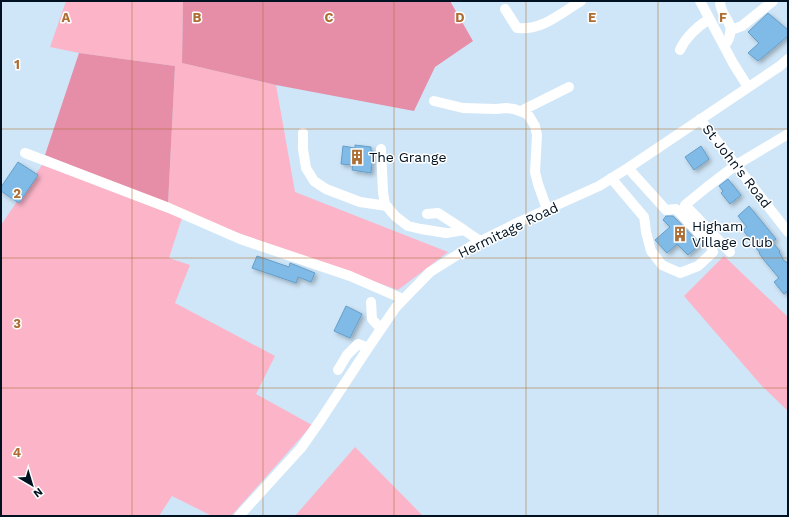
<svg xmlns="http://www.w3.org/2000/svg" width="789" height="517" font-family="'Work Sans',sans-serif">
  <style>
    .green { fill: #fcb4c8 }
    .forest { fill: #e68da7 }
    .building { fill: #80bae6; stroke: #649ec8; filter: url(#shadow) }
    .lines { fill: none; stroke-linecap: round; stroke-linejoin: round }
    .minor { stroke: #fff; stroke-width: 10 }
    .grid { fill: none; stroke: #ad6e34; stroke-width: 1; stroke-opacity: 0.55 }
    .labels { text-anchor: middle; stroke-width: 3; stroke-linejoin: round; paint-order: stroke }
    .poi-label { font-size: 14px; fill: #001221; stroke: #fff; text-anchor: start }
    .street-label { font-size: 14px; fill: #001221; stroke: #fff }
    .grid-label { font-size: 13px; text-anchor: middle; font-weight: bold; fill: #ad6e34; stroke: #fff; stroke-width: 3; stroke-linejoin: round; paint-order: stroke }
  </style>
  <defs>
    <filter id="shadow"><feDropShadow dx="2.5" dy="2.5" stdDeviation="2" flood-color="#0004"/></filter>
  </defs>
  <rect width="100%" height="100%" fill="#cfe6f8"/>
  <path class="green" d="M66,1H183L182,63L276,85L295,192L448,252L398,290L230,230L168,204L175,66L79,53L50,47Z
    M44,162L182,218L169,258L190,265L175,303L275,356L256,394L312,425L231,516H212L172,496L159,516H1V225Z
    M724,256L788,317V411L761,385L684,296Z
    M355,447L423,516H295Z"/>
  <path class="forest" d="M183,1H450L473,41L435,67L414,111L276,85L182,63Z
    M79,53L175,66L168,204L45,155Z"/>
  <path class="building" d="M768,13L788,30V36L758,61L748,53L759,43L748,32Z
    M355,145L371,147V151H373L371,173L352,170L353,165L341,164L343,146L355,148Z
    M701,146L709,159L694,170L685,157Z
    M18,162L38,175L19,203L1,191V187Z
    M728,179L741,195L730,204L721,193L723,191L719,186Z
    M749,206L776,239L772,242L780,251L779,252L782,257L783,260L786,262L788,264V290L784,294L774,282L779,278L764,260L759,253H760L743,230L747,227L738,216Z
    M666,216H673L700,244L688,255L677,244L667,253L655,240L670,227L663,220Z
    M257,256L289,267L290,263L315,273L311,282L298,277L296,283L252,268Z
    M346,306L362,314L350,338L334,331Z"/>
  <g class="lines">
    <path class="minor" d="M700,1L733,63L748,87
      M720,1C720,18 735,20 729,38C728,41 727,43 724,45
      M505,9L517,28C542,31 561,13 581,1
      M731,30L742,26L773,1
      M680,50C686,36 697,27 709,19
      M434,101L463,108L496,109L506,108L514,109L525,113L529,116L535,126L537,135L535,172L538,184L547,209
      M521,111L569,87
      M700,119L788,232
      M303,133V149L306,168L314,181L326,189L360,202L387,206
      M381,149L383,192L385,204L395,216L408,226L421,229L446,233L464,230L480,241
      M25,153L169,208L240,239L350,276L403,299
      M611,178L644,217L645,223L646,232L651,251L662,265L680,273L698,266L713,252L711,246L676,209L666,210L628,168
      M427,214L438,213L464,230
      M730,252L685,205L707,187L736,165L788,134
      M371,302L372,319L381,329
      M338,370L347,355L358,344L368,348
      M239,516L301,448L320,421L368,348L396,307L430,272L473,245L519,222L599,186L628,168L780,66L788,59"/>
  </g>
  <path class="grid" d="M132,1V516M263,1V516M394,1V516M526,1V516M658,1V516M1,129H788M1,258H788M1,388H788"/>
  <defs>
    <symbol id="building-bare" viewBox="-9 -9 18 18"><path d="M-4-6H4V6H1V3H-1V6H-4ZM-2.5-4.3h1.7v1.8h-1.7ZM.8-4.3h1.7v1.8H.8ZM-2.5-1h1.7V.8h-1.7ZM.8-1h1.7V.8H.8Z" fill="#ad6e34" stroke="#fff" stroke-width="2.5" paint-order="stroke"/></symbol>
  </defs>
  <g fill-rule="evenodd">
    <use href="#building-bare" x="346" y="146" width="22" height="22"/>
    <use href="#building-bare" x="669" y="223" width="22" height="22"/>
  </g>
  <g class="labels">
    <g class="poi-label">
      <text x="369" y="162">The Grange</text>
      <text x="692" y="231">Higham<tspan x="692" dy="16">Village Club</tspan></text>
    </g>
    <g class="street-label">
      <text transform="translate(737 166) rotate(52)" y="5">St John's Road</text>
      <text transform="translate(508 230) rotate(-26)" y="5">Hermitage Road</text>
    </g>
  </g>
  <g class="grid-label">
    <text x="66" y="22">A</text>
    <text x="197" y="22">B</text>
    <text x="329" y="22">C</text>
    <text x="460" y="22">D</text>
    <text x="592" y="22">E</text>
    <text x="723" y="22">F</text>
    <text x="17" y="69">1</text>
    <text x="17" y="198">2</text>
    <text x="17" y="328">3</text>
    <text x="17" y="457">4</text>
  </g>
  <rect width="789" height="517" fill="none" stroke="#001221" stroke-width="4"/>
  <g transform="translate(32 485) rotate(142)" stroke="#ffffff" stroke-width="3" paint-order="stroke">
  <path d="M0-3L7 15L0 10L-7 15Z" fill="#001221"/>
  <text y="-6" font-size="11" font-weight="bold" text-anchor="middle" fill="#001221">N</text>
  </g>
</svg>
